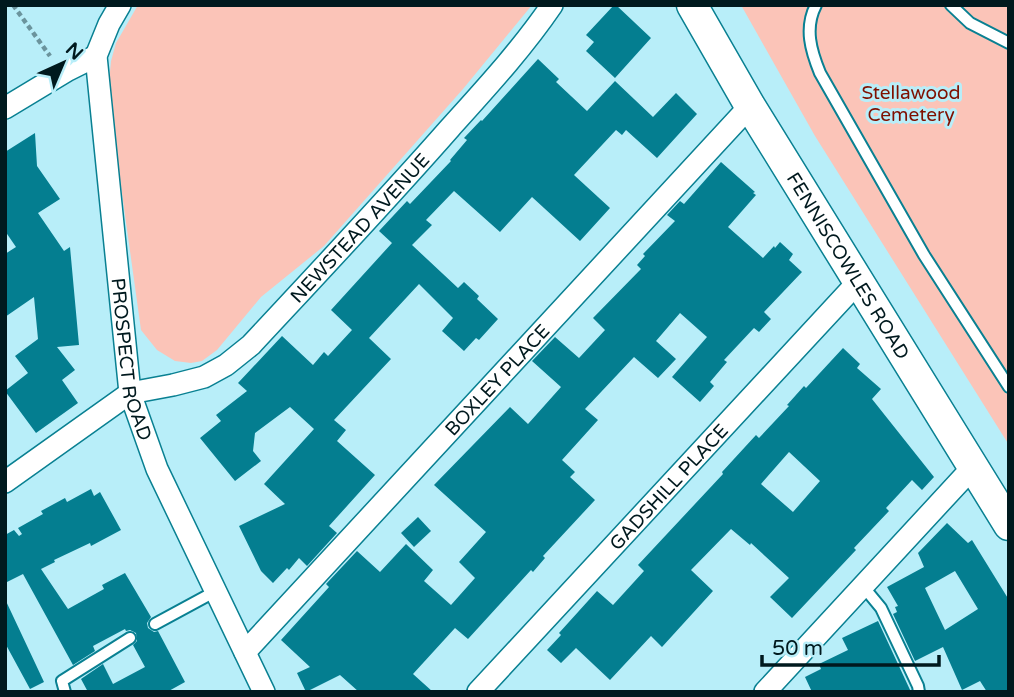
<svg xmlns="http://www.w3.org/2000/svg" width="1014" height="697" font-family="'Varela Round',sans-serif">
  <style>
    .green { fill: #fbc4b8 }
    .building { fill: #047e90; fill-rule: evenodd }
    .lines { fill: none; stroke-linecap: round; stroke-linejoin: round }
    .lane-casing { stroke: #098092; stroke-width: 14 }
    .street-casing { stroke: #098092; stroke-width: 24 }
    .secondary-casing { stroke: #098092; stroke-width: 33 }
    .path { stroke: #6b949d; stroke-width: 4.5; stroke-dasharray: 5 3.5; stroke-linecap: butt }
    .lane { stroke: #fff; stroke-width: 10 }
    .street { stroke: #fff; stroke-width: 21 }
    .secondary { stroke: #fff; stroke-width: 30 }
    .labels { text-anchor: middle; stroke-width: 6; stroke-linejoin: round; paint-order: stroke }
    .park-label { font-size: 19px; fill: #7f1000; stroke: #b8eef9 }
    .street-label { font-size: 19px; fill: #00191e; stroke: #b8eef9 }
  </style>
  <rect width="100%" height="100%" fill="#b8eef9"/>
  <path class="green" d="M138,5H532L463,89L324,246L261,297L217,350L202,361L191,363L175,361L157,350L141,330L108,93L111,61L116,43Z
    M741,5H1009V445L815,136Z"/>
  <path class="building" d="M614,5H616L651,38L615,78L586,51L594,42L586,35Z
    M538,59L559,79L556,82L587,111L615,81L653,117L676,93L697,114L657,158L626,130L622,135L616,130L574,175L610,208L580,241L532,197L500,232L454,191L426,220L432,225L412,245L458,288L464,282L479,296L477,299L498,319L479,340L476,338L464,351L442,331L453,318L419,284L369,338L391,359L334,420L346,430L337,441L375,475L329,526L337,533L307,566L299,558L289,570L287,568L273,583L261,571L239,526L285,504L264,484L314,429L290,407L255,433L253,451L261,461L235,481L200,438L221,421L216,415L247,391L238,383L282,336L313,365L324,352L328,356L352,330L331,310L392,243L379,231L407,201L410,204L451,161L450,160L467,140L464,138L481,120L482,121Z
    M35,133L37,166L60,199L38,213L64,251L70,247L79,345L57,347L75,370L62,380L78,403L36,433L5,391L28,373L15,356L38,339L34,297L5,317V254L16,247L5,231V152Z
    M721,162L755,192L753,193L756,195L728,227L763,258L774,246L775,248L780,242L793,254L789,260L802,272L764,312L771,319L759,332L754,328L724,360L727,362L710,382L714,386L700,402L672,377L707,337L680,313L656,341L676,359L658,378L634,357L585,409L598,420L562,460L575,472L570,477L595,500L543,556L545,558L533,572L531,570L468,639L455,628L413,674L433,692H359L340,675L306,692L297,673L310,667L281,640L329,587L326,584L357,551L380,572L406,544L433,570L424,581L451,605L475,578L459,562L486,532L434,485L510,407L528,424L561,387L532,361L555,337L579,358L605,330L593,318L641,269L637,265L645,256L643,254L675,221L667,215L680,201L684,204Z
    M843,348L860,364L857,368L881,389L872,399L934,477L922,490L912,480L886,508L889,511L854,548L856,550L792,618L770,597L789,578L751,543L750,545L731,529L691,570L713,591L662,647L651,636L610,680L576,648L561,663L547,650L561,635L559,633L597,591L613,605L644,571L638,565L723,474L722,472L756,435L759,438L789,406L787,405L804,386L806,388ZM789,452L820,481L793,512L761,484Z
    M91,489L94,496L100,492L121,530L91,546L90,543L54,560L55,562L41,569L68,609L104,589L102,585L125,573L151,617L147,623L148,628L154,632L158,631L185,682L167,692H88L81,679L103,664L113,684L145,667L133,645L137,641L136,633L130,630L126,631L125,629L93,646L95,651L73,665L23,574L5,583V535L14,530L19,536L22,534L18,528L43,514L41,511L65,498L67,502Z
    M418,517L431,531L414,547L401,533Z
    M947,523L968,543L972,540L1009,600V692H987L980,681L962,690L943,647L915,661L893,614L897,612L895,607L898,606L887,587L924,567L918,553ZM955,571L978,609L945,630L925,588Z
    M5,599L44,682L30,689L5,643Z
    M878,621L911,692H812L805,677L821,669L819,664L848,650L842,638Z"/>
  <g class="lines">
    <defs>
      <path id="lane" d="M816,5C804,28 811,51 820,73L924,255L1009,387
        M951,5L970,23L1009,43
        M862,585L881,608L918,686L919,692
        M155,624L216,591
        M65,692L62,681L130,638"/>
      <g id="street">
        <path id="s1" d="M120,5L109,24L96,56L130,393L157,469L264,692"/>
        <path d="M5,108L68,70L96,56"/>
        <path id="s2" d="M5,482L130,393L173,385L204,377L226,365L251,345C318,273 385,202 450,128C486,88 522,49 552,5"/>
        <path id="s3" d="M245,652L750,106"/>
        <path id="s4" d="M478,692L858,282"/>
        <path d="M765,692L973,467"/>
      </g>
      <g id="secondary">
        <path id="s5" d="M692,5L750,106L1009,525"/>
      </g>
    </defs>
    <use href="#lane" class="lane-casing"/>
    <use href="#street" class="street-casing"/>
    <use href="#secondary" class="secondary-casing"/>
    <path class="path" d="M13,5L50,56"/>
    <use href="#lane" class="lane"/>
    <use href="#street" class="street"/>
    <use href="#secondary" class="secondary"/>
  </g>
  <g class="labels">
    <g class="park-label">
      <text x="911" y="99">Stellawood<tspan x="911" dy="22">Cemetery</tspan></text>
    </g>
    <g class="street-label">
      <text dy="7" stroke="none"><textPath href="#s2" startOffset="446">NEWSTEAD AVENUE</textPath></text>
      <text dy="7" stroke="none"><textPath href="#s5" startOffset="304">FENNISCOWLES ROAD</textPath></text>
      <text dy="7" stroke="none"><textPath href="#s1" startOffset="362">PROSPECT ROAD</textPath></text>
      <text dy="7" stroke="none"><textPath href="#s3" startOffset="371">BOXLEY PLACE</textPath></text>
      <text dy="7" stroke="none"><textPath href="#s4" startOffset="280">GADSHILL PLACE</textPath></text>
    </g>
  </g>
  <rect width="1014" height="697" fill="none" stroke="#00191e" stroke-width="14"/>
  <g transform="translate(63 63) rotate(44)" stroke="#b8eef9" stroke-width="5" paint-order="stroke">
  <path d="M0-5L12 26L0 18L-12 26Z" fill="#00191e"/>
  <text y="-10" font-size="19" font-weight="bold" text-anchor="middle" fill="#00191e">N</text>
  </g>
  <path d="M762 655v10h177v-10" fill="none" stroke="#00191e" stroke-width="3.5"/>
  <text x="772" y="655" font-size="21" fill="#00191e" stroke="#b8eef9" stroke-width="5" paint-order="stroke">50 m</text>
</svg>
